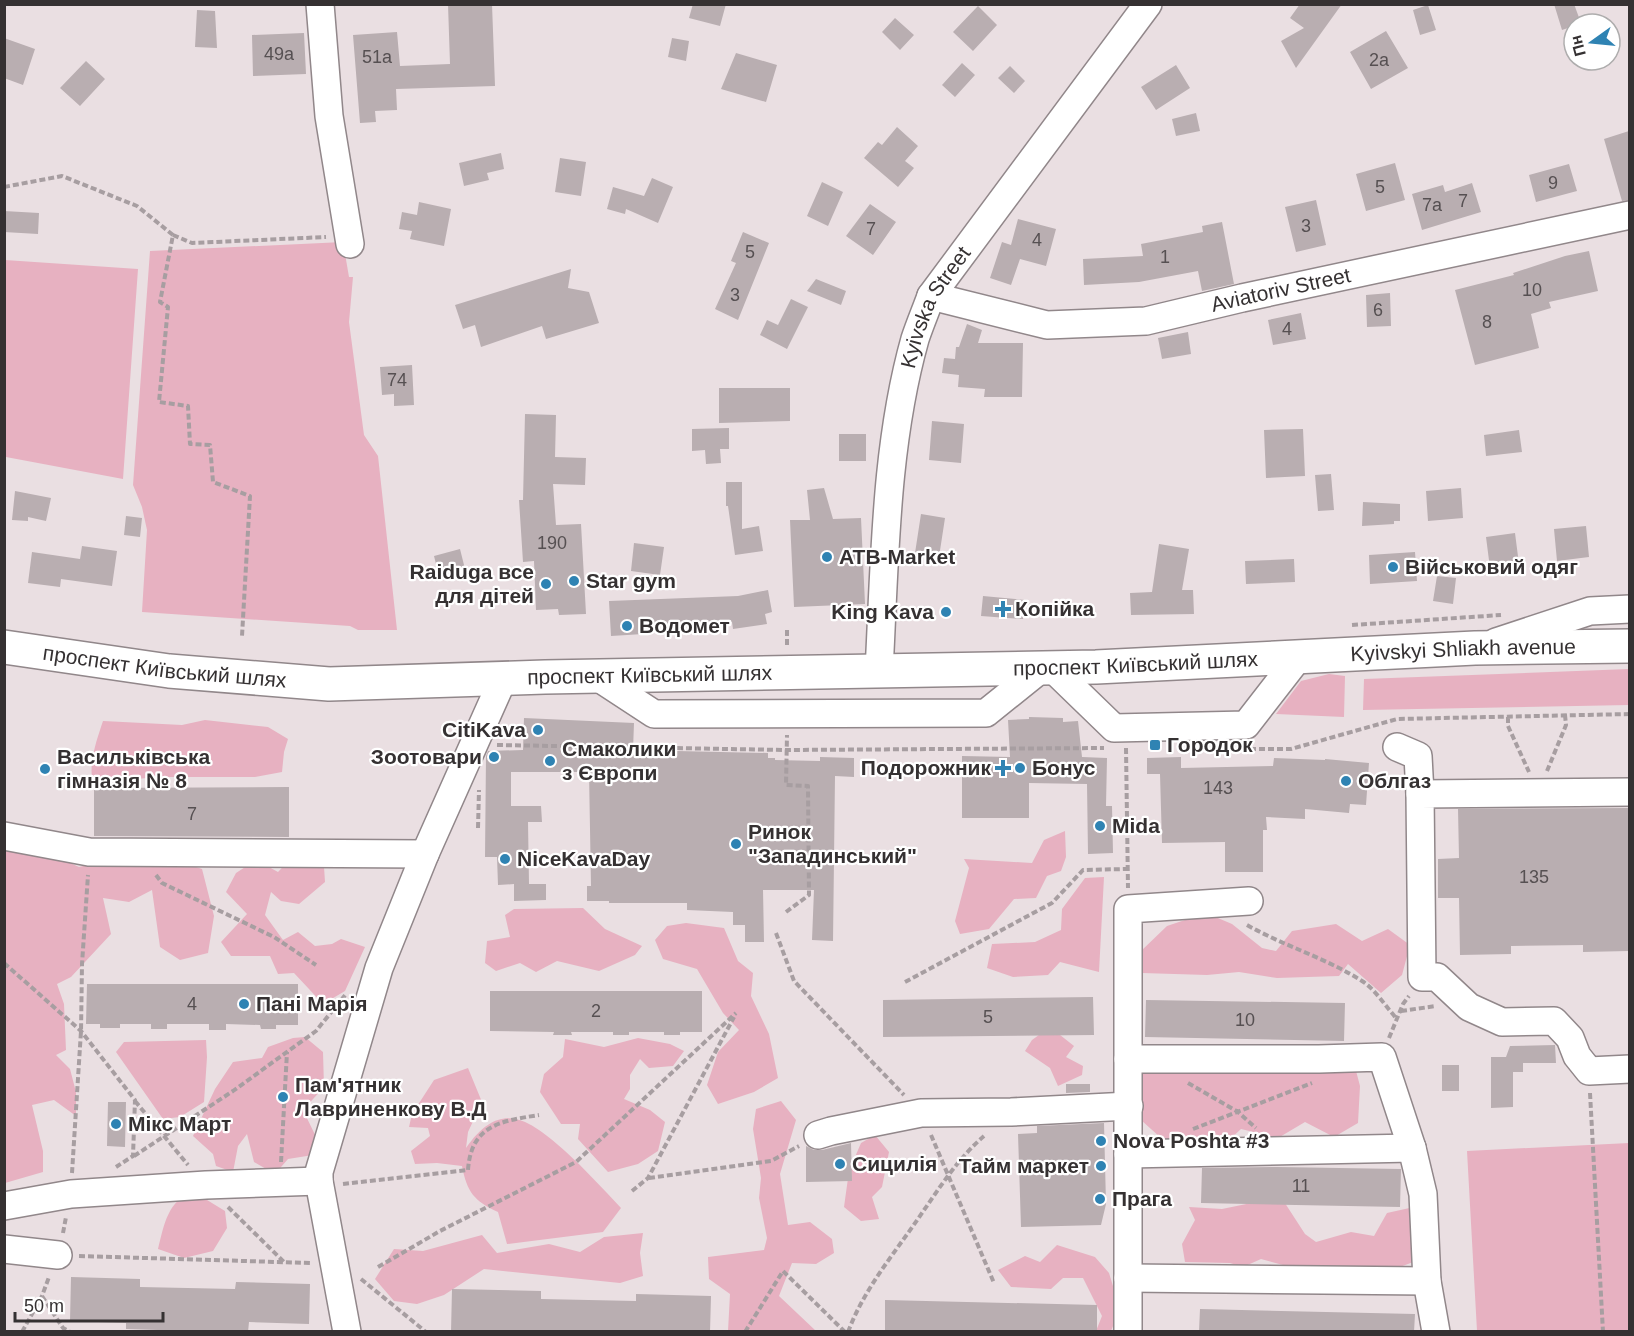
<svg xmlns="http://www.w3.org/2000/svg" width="1634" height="1336" font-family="Helvetica,sans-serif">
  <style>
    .green { fill: #e7b1c1 }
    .building { fill: #b9aeb1 }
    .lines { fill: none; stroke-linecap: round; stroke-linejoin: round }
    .minor-casing { stroke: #91878a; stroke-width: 30 }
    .major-casing { stroke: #91878a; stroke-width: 36 }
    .path { stroke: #a79ea1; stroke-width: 4; stroke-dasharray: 6 3; stroke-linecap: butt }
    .minor { stroke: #fff; stroke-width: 27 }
    .major { stroke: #fff; stroke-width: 33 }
    .poi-dot { fill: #2f83b3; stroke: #fff; stroke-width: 2 }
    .labels { text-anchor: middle; stroke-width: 4.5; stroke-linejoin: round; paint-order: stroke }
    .number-label { font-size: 18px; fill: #565052 }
    .street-label { font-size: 21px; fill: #353132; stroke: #fff }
    .poi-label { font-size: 21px; font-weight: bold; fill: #353132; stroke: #fff; text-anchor: start }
  </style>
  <rect width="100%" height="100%" fill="#eadfe2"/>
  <path class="green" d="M343,242L349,277H353L349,322L364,435L378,456L397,630H358L350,626L142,612L147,530L142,507L133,485L150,251Z
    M5,260L138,269L123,479L6,457L5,462Z
    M1629,669V705L1363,710L1364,679Z
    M1329,674L1345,676L1344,717L1276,714L1301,681Z
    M205,720L268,727L288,739L284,752L282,772L255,777H158L93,783C88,764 97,739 103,721L182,725Z
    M1065,831L1066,857L1061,871L1047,876L1036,898L1014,899L989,929L960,934L955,921L969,868L964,859L1032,863L1044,840Z
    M5,842L46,852L79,867L100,862L131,860L150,867L167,857L202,869L214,916L208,953L180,960L160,947L152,890L129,902L103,898L111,934L71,977L57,984L64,1004L66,1050L56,1055L70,1069L76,1092V1116L54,1100L32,1105L43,1151V1172L5,1183Z
    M303,846L324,867L325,882L299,904L281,901L271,892L265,915L283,940L298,932L315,946L332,944L341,939L365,947L345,991L323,1004L294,973L278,974L270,956H231L221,942L247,914L226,892L236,873L256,860L278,872Z
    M1104,877L1099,972L1060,962L1048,975L1013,977L987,968L992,944L1035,942L1061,930L1062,909L1085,878Z
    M583,908L605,929L642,946L635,955L599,971L557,961L536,972L520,963L496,971L485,963L487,941L510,937L505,915L514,909Z
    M1206,913L1232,924L1262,948L1276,951L1292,931L1336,924L1362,941L1388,929L1410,945L1402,975L1381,993L1348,964L1339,976L1277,978L1239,972L1207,975L1142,973L1140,952L1167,926Z
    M686,923L724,928L738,961L753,973L751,996L769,1034L778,1078L754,1092L718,1104L707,1085L718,1052L739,1030L723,1013L697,969L663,959L655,940L667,926Z
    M1050,1027L1074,1046L1066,1057L1083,1066L1082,1075L1058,1086L1050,1068L1025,1051L1032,1040Z
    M305,1037L323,1052L324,1087L303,1110L319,1143L313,1155L288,1159L275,1174L254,1162L247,1134L238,1146L233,1172L216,1166L213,1154L193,1136L215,1089L233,1062L262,1058L268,1047L293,1038Z
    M638,1038L670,1044L684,1051L673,1066L649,1068L640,1059L630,1075V1089L624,1099L650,1110L665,1122L658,1151L638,1164L608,1172L578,1139L580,1124H561L540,1092L544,1074L563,1057L565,1039L604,1047Z
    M206,1040L207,1057L204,1102L180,1117L163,1119L116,1052L124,1042Z
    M1350,1048L1360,1086L1358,1123L1334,1137L1305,1122L1278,1138L1241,1129L1228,1141L1171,1147L1141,1120L1140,1075L1161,1049L1248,1073L1281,1051Z
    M468,1068L482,1102L468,1132L466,1148C500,1099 528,1118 565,1151C585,1169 603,1189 621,1208L603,1232L507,1244L498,1212C474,1201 467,1192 462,1166L437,1163L415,1164L411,1151L430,1136L428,1128L409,1127L412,1114L434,1080Z
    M781,1101L796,1120L780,1174L788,1225L810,1222L832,1239L834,1253L816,1264L792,1263L779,1296L816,1331H728L730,1294L709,1279L708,1257L764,1250L767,1238L759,1198L761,1178L753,1129L756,1109Z
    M875,1135L889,1152L882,1187L872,1197L879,1219L861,1221L844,1207L849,1171L861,1143Z
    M1629,1143V1331H1477L1467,1151Z
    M194,1192L225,1211L227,1228L213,1251L184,1258L158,1249C164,1225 168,1199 194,1192Z
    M1281,1197L1305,1234L1316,1242L1351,1232L1374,1236L1387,1213L1414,1207L1416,1261L1381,1274L1305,1271L1261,1259L1243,1267L1230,1263L1185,1262L1182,1244L1195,1220L1189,1207L1222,1209Z
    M643,1233L640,1253L643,1276L620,1283L484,1269L444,1295L417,1304L394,1301L375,1279L394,1249L423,1251L482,1235L497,1253L549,1244L580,1252L604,1237Z
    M1057,1245L1095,1257L1109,1273L1120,1309L1111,1331H1096L1102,1316L1083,1278H1063L1051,1289L1011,1287L998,1270L1025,1256L1040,1262Z"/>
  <path class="building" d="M448,4H492L495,86L396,89L397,110L375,111L376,122L360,123L353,35L397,32L400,66L450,64Z
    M693,4H726L720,26L689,18Z
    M1300,4H1342L1296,68L1281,41L1304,28L1290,18Z
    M1554,4H1574L1581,23L1574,24V26L1562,30Z
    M1428,5L1436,30L1420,35L1413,10Z
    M978,6L997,25L973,51L953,32Z
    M197,10L215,11L217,48L195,47Z
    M895,18L914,35L900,50L882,32Z
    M1386,31L1408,68L1371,89L1350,52Z
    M304,33L306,74L253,76L252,35Z
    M4,38L35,49L23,85L4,78Z
    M672,38L689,41L686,61L668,57Z
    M736,53L777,65L766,102L721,89Z
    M86,61L105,79L80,106L60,88Z
    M962,63L975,75L955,97L942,85Z
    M1176,65L1190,88L1156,110L1141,87Z
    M1010,66L1025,81L1014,93L998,78Z
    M1196,113L1200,131L1176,136L1172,119Z
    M897,127L918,146L905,161L914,168L898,187L864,158L878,142L882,145Z
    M1629,131V200L1622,201L1604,139Z
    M501,153L504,169L487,173L489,180L464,186L459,163Z
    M560,158L586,162L581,196L555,192Z
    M1395,163L1405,200L1366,211L1356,174Z
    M1569,164L1577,191L1536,202L1529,175Z
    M652,178L673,187L658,223L626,209L625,214L607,209L613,187L644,196Z
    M822,182L843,192L828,226L807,216Z
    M1472,183L1481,212L1422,230L1412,194L1443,185L1445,192Z
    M1316,200L1326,245L1296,252L1285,207Z
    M419,202L451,209L444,246L410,239L412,231L399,229L402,212L417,215Z
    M870,204L896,222L873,255L846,236Z
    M4,211L39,213L38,234L4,232Z
    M1018,219L1056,229L1046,266L1020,259L1011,285L990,278L1002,242L1011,245Z
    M1222,222L1234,284L1202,291L1198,271L1139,282L1084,285L1083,259L1143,256L1141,244L1203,232L1202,226Z
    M743,232L769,243L738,320L715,309L736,263L731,261Z
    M1589,251L1598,291L1549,302L1551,308L1531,314L1539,348L1475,365L1455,290L1514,275L1513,273L1565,256Z
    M571,269L568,288L589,292L599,323L546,339L542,326L481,347L475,325L463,329L455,305Z
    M816,279L846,291L841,305L807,291Z
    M1390,293L1391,326L1367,327L1366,295Z
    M791,299L808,307L787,349L760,335L767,320L778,325Z
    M1301,313L1306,339L1273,345L1268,320Z
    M967,324L982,330L978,343H1023L1022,397H984L985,389L958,387L959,375L942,373L944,358L955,359L956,347H959Z
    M1188,332L1191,354L1162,359L1158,338Z
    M412,365L414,405L394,406V394L382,395L380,367Z
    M719,388H790V421L719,423Z
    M525,414L556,415L555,457L586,458L585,485L553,484L556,525L581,524L586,614L559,615L558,609L536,610L534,561L523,562L519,500H523Z
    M932,421L964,424L961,463L929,460Z
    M729,428V449H720L721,463L706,464L705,450L692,451V429Z
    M1303,429L1305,476L1266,478L1264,430Z
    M1519,430L1522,452L1486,456L1484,435Z
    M839,434H866V461H839Z
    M1331,474L1334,510L1318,511L1315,475Z
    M726,482H742V529L759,526L763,551L735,555L728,506H726Z
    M824,488L833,519L861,518L865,604L794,607L790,520H810L807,490Z
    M1461,488L1463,518L1428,521L1426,491Z
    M15,491L51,498L46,521L28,517V521L12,520Z
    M1363,502L1400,504V521H1394V524L1362,526Z
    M921,514L945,518L939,557L915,553Z
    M126,516L142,518L140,537L124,535Z
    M1586,526L1589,557L1557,561L1554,529Z
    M1515,533L1520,572L1491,576L1486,537Z
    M634,543L664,547L660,575L631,571Z
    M1159,544L1189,549L1182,590H1193L1194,614L1131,615L1130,593L1152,592Z
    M82,546L117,551L112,586L61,579L60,587L28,583L32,552L80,559Z
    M460,549L466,573L440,580L434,556Z
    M1415,552L1417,581L1370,584L1369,555Z
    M1294,559L1295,582L1246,584L1245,561Z
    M1437,576L1456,578L1453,604L1433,601Z
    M768,590L772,612L765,614L767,624L733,629L732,622L643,626V634L611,636L609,601L738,596Z
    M983,596L1025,600L1023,619L981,616Z
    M1029,717L1063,718V722L1078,721L1082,757L1107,758L1106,806H1112L1113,853L1088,854L1087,784L1029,783V818H962V756L1010,757L1008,720L1029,719Z
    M524,718L634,723L633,750L768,753V758H775V760L820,761V757L854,758V777L835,776L833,941L812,940L814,890H763L764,942H745V925H733V912L687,910V903H609V901H587V886H591L589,772H511V806H541L542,822H528L529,884H546V900L514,901V884L498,885L497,857H485L486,756L488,751L523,750Z
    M1181,757V768L1273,766L1274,758L1325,760V759L1369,763L1366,805L1350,804L1349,813L1305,809V819L1266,817L1267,830H1263V872H1225V842L1162,843L1160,774H1147V758Z
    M289,787V837L94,836V788Z
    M1629,808V951L1583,952V945L1511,946V954L1460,955L1459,898H1438V859L1459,858L1458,809Z
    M87,984H298V1025H276V1029H261L260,1025L226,1024V1030H209V1024H167V1029H151V1024H120V1028H100V1024H86Z
    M490,991H702V1032H680V1035H664V1032H629V1035H613V1032H571L572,1035H553L554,1032L490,1031Z
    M1093,997L1094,1035L883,1037V1000Z
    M1146,1000L1345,1003L1344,1041L1145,1037Z
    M1555,1045L1556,1063H1523V1072H1513V1107L1491,1108V1057H1506L1510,1046Z
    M1442,1065H1459V1091H1442Z
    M1066,1084H1090V1092L1066,1093Z
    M108,1102H126L125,1147L107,1146Z
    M1104,1123L1106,1204L1101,1225L1021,1227L1018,1134L1037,1133V1126Z
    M851,1143L852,1181L806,1182V1146L814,1150H822Z
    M1277,1167L1401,1169L1400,1207L1201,1203L1202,1168Z
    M71,1277L140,1279V1287L235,1289L236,1282L310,1284L309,1324L249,1322L248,1332H221L126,1329V1323L70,1321Z
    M452,1289L541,1291V1299L636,1301V1294L711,1296L710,1332H451Z
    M885,1300L1097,1305V1332H885Z
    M1200,1309L1415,1314L1414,1332H1199Z"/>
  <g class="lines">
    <defs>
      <g id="minor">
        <path d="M320,4L329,116L350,244"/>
        <path id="s1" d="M931,296L1047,325L1146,321L1242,298L1630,215"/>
        <path d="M1496,642L1590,611L1630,609"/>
        <path d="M1052,668L1114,728L1246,725L1298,658"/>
        <path id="s2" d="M879,671C885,560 885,446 915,339C920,324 926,310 931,296L1148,4"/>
        <path d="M596,676L654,714L986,713L1042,668"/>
        <path d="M1397,747L1418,756L1420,794"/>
        <path d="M1630,792L1420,794L1422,977H1437L1469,1007L1502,1022L1554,1021L1570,1038L1577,1056L1589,1071L1630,1069"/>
        <path d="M4,836L89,852L425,854"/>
        <path d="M1128,1059H1319L1382,1057L1412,1148L1423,1194L1427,1281L1436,1332"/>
        <path d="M818,1135L831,1131L921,1113L1011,1112L1129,1106"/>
        <path d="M1128,1154L1412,1148"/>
        <path d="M4,1206L71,1194L206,1185L319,1181"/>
        <path d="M4,1249L58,1255"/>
        <path d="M1128,1278L1427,1281"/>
        <path d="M347,1332L319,1181V1172L379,968L425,854L503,679"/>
        <path d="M1128,1332V909L1249,901"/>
      </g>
      <g id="major">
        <path id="s3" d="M4,647L169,671L329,684L545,677L1096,667L1475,648L1630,646"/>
      </g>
    </defs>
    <use href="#minor" class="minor-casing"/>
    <use href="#major" class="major-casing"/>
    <path class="path" d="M4,187L62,176L137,206L173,235L160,302L168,307L159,402L188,406L190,444L210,445L213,482L250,496L242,636
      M173,235L192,243L326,237
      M1352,625L1501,615
      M787,630V647
      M1508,717V726L1529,772
      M497,745L786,750L1104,748
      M1126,748L1128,888
      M1250,749H1291L1397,719L1630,714
      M1547,771L1566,725L1565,715
      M478,828L479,790
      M156,875L162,883L274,937L316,965
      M786,912L809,895L808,786L786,785L787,735
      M1247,925C1284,946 1326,958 1362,981C1375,989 1386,1007 1397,1019
      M776,933L794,981L904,1095
      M4,963L81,1031L135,1100L133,1156L116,1167
      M905,982L1052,903L1083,870L1127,869
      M1401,1011L1436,1006
      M1389,1038L1403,1004L1409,996
      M1188,1083L1238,1112L1256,1128
      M1590,1093L1603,1332
      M135,1101L188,1165
      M1193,1129L1312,1083
      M931,1135L994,1283
      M134,1156L233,1091L316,1031L346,994
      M281,1162L287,1052
      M72,1173L81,1031L82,964L88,875
      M649,1178L771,1161L799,1146
      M343,1184L468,1170C471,1125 501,1121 539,1115
      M632,1191L648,1178L734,1017
      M228,1207L285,1263
      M63,1233L66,1217
      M79,1256L311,1263
      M378,1267L440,1231L576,1162L736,1013
      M361,1279L426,1332
      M42,1296L63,1328L70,1332
      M22,1332L42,1296L49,1277
      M745,1332L783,1271L845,1332
      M848,1332C863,1292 889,1260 913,1226C935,1195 955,1161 984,1136"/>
    <use href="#minor" class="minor"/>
    <use href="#major" class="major"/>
  </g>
  <g class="poi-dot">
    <circle cx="827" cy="557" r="6"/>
    <circle cx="1393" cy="567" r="6"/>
    <circle cx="574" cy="581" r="6"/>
    <circle cx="546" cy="584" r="6"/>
    <path d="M1000 600h6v6h6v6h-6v6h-6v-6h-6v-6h6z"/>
    <circle cx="946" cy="612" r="6"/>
    <circle cx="627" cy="626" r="6"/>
    <circle cx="538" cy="730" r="6"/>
    <rect x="1149" y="739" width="12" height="12" rx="3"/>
    <circle cx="494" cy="757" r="6"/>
    <circle cx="550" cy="761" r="6"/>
    <path d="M1000 759h6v6h6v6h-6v6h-6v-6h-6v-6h6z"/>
    <circle cx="1020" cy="768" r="6"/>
    <circle cx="45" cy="769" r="6"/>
    <circle cx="1346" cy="781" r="6"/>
    <circle cx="1100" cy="826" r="6"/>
    <circle cx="736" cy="844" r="6"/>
    <circle cx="505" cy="859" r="6"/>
    <circle cx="244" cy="1004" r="6"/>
    <circle cx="283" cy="1097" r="6"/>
    <circle cx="116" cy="1124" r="6"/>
    <circle cx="1101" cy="1141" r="6"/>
    <circle cx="840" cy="1164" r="6"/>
    <circle cx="1101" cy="1166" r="6"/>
    <circle cx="1100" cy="1199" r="6"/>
  </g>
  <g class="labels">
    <g class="number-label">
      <text x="279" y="60">49а</text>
      <text x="377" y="63">51а</text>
      <text x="1379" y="66">2а</text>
      <text x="1553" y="189">9</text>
      <text x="1380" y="193">5</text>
      <text x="1463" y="207">7</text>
      <text x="1432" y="211">7а</text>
      <text x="1306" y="232">3</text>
      <text x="871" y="235">7</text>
      <text x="1037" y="246">4</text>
      <text x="750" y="258">5</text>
      <text x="1165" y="263">1</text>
      <text x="1532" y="296">10</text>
      <text x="735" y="301">3</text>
      <text x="1378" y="316">6</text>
      <text x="1487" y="328">8</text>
      <text x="1287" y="335">4</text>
      <text x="397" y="386">74</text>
      <text x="552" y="549">190</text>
      <text x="1218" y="794">143</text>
      <text x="192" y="820">7</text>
      <text x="1534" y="883">135</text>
      <text x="192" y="1010">4</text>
      <text x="596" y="1017">2</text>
      <text x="988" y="1023">5</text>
      <text x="1245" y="1026">10</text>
      <text x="1301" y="1192">11</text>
    </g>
    <g class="street-label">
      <text dy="7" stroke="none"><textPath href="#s1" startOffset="357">Aviatoriv Street</textPath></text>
      <text dy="7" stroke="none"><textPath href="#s2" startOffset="372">Kyivska Street</textPath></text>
      <text dy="7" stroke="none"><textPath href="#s3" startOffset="1462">Kyivskyi Shliakh avenue</textPath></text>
      <text dy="7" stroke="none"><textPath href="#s3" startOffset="1134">проспект Київський шлях</textPath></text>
      <text dy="7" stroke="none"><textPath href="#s3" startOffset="162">проспект Київський шлях</textPath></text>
      <text dy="7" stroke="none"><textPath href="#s3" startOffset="648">проспект Київський шлях</textPath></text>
    </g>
    <g class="poi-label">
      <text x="839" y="564">ATB-Market</text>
      <text x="1405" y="574">Військовий одяг</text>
      <text x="534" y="579" text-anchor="end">Raiduga все<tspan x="534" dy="24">для дітей</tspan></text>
      <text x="586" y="588">Star gym</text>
      <text x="1015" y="616">Копійка</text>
      <text x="934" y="619" text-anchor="end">King Kava</text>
      <text x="639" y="633">Водомет</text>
      <text x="526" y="737" text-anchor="end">CitiKava</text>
      <text x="1167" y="752">Городок</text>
      <text x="562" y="756">Смаколики<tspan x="562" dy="24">з Європи</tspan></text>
      <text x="57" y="764">Васильківська<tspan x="57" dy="24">гімназія № 8</tspan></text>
      <text x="482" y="764" text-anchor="end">Зоотовари</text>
      <text x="991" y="775" text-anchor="end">Подорожник</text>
      <text x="1032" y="775">Бонус</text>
      <text x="1358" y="788">Облгаз</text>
      <text x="1112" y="833">Mida</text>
      <text x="748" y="839">Ринок<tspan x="748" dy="24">"Западинський"</tspan></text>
      <text x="517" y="866">NiceKavaDay</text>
      <text x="256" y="1011">Панi Марiя</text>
      <text x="295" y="1092">Пам'ятник<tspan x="295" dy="24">Лавриненкову В.Д</tspan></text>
      <text x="128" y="1131">Мікс Март</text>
      <text x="1113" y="1148">Nova Poshta #3</text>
      <text x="852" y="1171">Сицилія</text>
      <text x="1089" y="1173" text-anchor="end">Тайм маркет</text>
      <text x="1112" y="1206">Прага</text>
    </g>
  </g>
  <rect width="1634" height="1336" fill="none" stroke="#353132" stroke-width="12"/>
  <g transform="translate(1592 42) rotate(255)"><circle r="28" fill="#ffffff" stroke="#aeadad" stroke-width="1.5"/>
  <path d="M0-4.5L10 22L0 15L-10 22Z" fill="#2f83b3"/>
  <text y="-9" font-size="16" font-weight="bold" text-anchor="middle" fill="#353132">Пн</text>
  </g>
  <path d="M15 1312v9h148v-9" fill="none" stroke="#353132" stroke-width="3"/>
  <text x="24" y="1312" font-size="18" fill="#353132" stroke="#ffffff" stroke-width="4.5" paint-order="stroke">50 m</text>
</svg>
